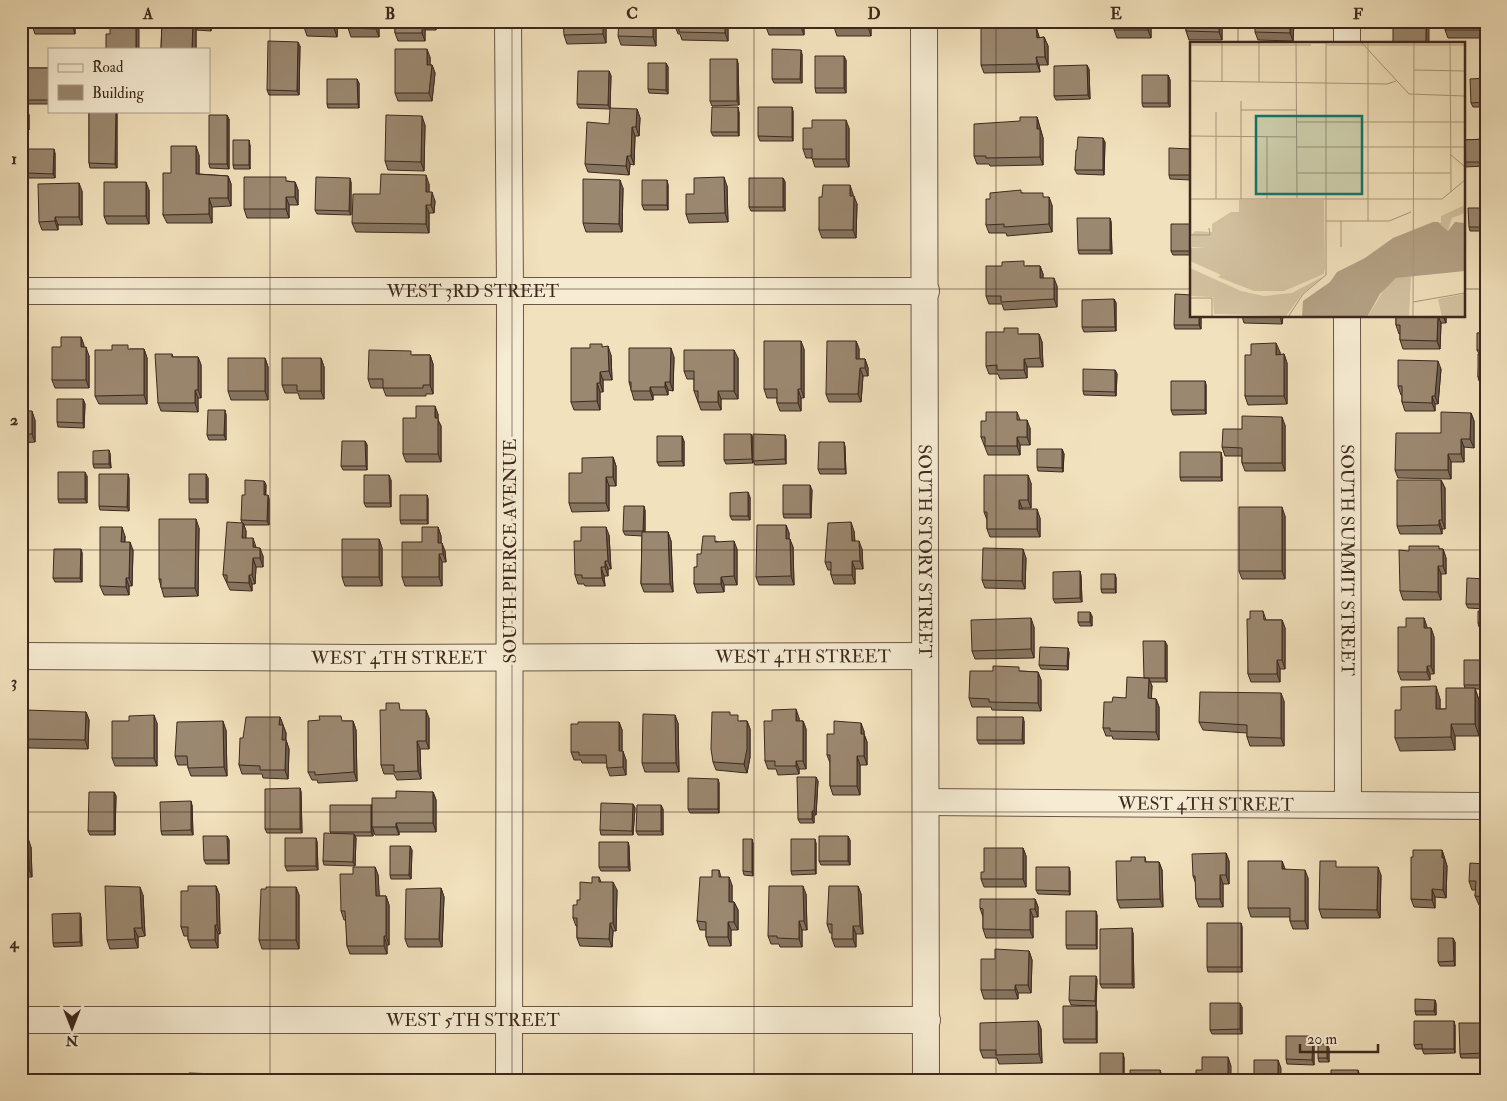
<svg xmlns="http://www.w3.org/2000/svg" width="1507" height="1101" font-family="'IM FELL Double Pica',serif">
  <style>
    .lines { fill: none; stroke-linecap: round; stroke-linejoin: round }
    .minor-casing { stroke: #6b5646; stroke-width: 28 }
    .minor { stroke: #f6ecd3; stroke-width: 26 }
    .wall { fill: #857560; stroke: #3e281e }
    .shaded-wall { fill: #6c5f4e; stroke: #3e281e }
    .building { fill: #9b8870; stroke: #3e281e }
    .grid { fill: none; stroke: #3e281e; stroke-width: 1; stroke-opacity: 0.55 }
    .labels { text-anchor: middle; stroke-width: 5; stroke-linejoin: round; paint-order: stroke }
    .street-label { font-size: 18px; fill: #3e281e; stroke: #f6ecd3 }
    .inset-road { fill: none; stroke: #a9977d; stroke-width: 1 }
    .view { fill: #0f766e; fill-opacity: 0.15; stroke: #0f766e; stroke-width: 2.5 }
    .inset-edge { fill: none; stroke: #3e281e; stroke-width: 2.5 }
    .neatline { fill: none; stroke: #3e281e; stroke-width: 2 }
    .grid-label { font-size: 16px; text-anchor: middle; font-weight: bold; fill: #3e281e }
  </style>
  <rect width="100%" height="100%" fill="#f1e1bc"/>
  <filter id="stains"><feTurbulence type="fractalNoise" baseFrequency=".004" numOctaves="4"/><feColorMatrix values="0 0 0 0 .2 0 0 0 0 .09 0 0 0 0 .02 0 0 0 .5 -.17"/></filter>
  <radialGradient id="worn" r=".72"><stop offset=".6" stop-color="#630" stop-opacity="0"/><stop offset="1" stop-color="#630" stop-opacity=".3"/></radialGradient>
  <g class="lines">
    <defs>
      <g id="minor">
        <path d="M508,21L510,290L509,1080"/>
        <path id="s1" d="M924,21L926,1080"/>
        <path d="M1347,21V44"/>
        <path id="s2" d="M21,291H926"/>
        <path id="s3" d="M1347,316L1348,804"/>
        <path id="s4" d="M21,656L366,658L925,656"/>
        <path id="s5" d="M926,802L1486,806"/>
        <path id="s6" d="M21,1020H927"/>
      </g>
    </defs>
    <use href="#minor" class="minor-casing"/>
    <use href="#minor" class="minor"/>
  </g>
  <path class="wall" d="M31,21H75V34H35L32,25Z
    M162,21H212L211,31L196,30V49H161Z
    M238,21H279L278,27H254L253,23H239Z
    M338,21L337,37L307,36L304,27Z
    M348,21H379V37H351L348,28Z
    M395,21H436V30H425V41H398L395,33Z
    M606,21V43L567,44L564,35Z
    M656,21V46L621,45L618,36Z
    M675,21H728V41L682,40L680,34H678L675,26Z
    M804,21V35H769L766,27Z
    M834,21H871V36H837L834,27Z
    M1066,21H1093V23H1067Z
    M1151,21V38H1117L1114,30Z
    M1186,21H1222V40H1189L1186,31Z
    M1294,21L1293,41L1258,40L1255,32Z
    M1483,21V38H1448L1445,30Z
    M1036,27L1039,38L1044,37L1048,46V65H1039L1040,72L984,73L981,65Z
    M300,46L299,95H269L267,90Z
    M802,54V83H774L772,79Z
    M430,57V65H432L435,73L432,101H398L395,93Z
    M846,60V93H816L815,88Z
    M666,63L668,67V94L649,93L648,89Z
    M738,63L739,105L712,106L710,101Z
    M21,68H49V104H21Z
    M1089,69L1090,99L1056,100L1054,96Z
    M609,71L611,76L610,109L579,108L577,104Z
    M1168,75L1170,80V107H1143L1142,103Z
    M1486,78V107H1473L1471,103Z
    M359,83V108H328L327,104Z
    M21,107H26L29,115V130H21Z
    M637,109L640,118L639,136H635L634,165L630,164L629,175L588,172L585,164L609,124Z
    M89,111H116L117,113V168H90L89,163Z
    M793,111V141H760L758,136Z
    M739,112V136H713L711,132Z
    M1037,117L1043,138V165L990,166L989,164H977L974,156L1020,121Z
    M229,119V169L210,168L209,164Z
    M425,125L424,171L388,170L385,161Z
    M849,128V167H815L812,158H806L803,149Z
    M1486,139V166L1464,167L1463,163V140Z
    M1105,142L1104,175L1077,174L1075,170L1077,150Z
    M250,145V169H234L233,165Z
    M1191,149V180L1170,179L1169,175Z
    M55,153V178H28L26,173Z
    M199,155V174L228,176L231,184V206L212,207V223H167L163,215L171,173Z
    M783,178L785,182V211H751L749,207Z
    M667,180L668,185V210H644L642,205Z
    M287,181L295,182L298,190V205H289V218H247L244,209Z
    M351,182V215L317,214L315,210Z
    M429,184V192L435,201L434,213H429V233L356,232L352,223L380,194Z
    M21,186H24L27,194V226H21Z
    M727,186L728,222L689,223L686,214L694,194Z
    M623,188L622,232H586L583,223Z
    M149,190V224H107L104,216Z
    M82,191V225H58V230H42L39,222Z
    M1022,193L1044,197L1052,205V232L1007,236L1006,233H989L986,225L990,199Z
    M853,194V196L857,204L856,238H822L819,230L822,197Z
    M1486,208V231H1470L1469,227Z
    M1110,218L1111,222L1112,254H1079L1078,250Z
    M1191,224V255H1173L1171,251Z
    M1026,266H1040L1043,274V278L1057,286V307L1004,310L1002,304H989L986,296Z
    M1114,299L1116,303V331L1084,332L1082,327Z
    M1191,316H1201V329H1175L1174,325Z
    M1242,316H1283L1282,324L1244,323Z
    M1396,316H1446V323H1441L1440,349H1403L1400,340V334H1399L1396,325Z
    M1486,332V381H1479L1478,377L1479,354L1477,350Z
    M1020,334H1039L1042,342L1043,367H1027V378L1000,379L998,374H989L986,366Z
    M81,337L84,347L89,356V388H55L52,380L61,347Z
    M856,341L859,349V359H865L868,368V376H863L861,402H829L826,394Z
    M21,346L24,354L25,398H21Z
    M603,347L611,355L612,380H603V392H600V410H574L571,402L590,348Z
    M130,349H144L147,358V404H99L95,396Z
    M804,349V398H801V411H780L777,403V398H767L764,389Z
    M1280,352V355L1284,354L1287,363V404L1248,405L1245,396L1251,355Z
    M172,354L173,357H198L201,365V398H198V412L161,411L158,403Z
    M413,355H430L433,364V394H426V396H386L383,388H371L368,379Z
    M674,357L673,391L668,390V395H653V400H634L629,382Z
    M265,358L268,367V400H231L228,391Z
    M321,358L324,367V399H300L298,393H285L282,385Z
    M738,358V399H721V410H701L694,391V379H687L684,371Z
    M1441,369L1438,404H1435V411H1405L1402,402V395H1401L1398,386Z
    M1115,370L1117,374L1116,396L1084,395L1083,391Z
    M1205,381L1206,385V414L1173,415L1171,410Z
    M83,399L85,404L84,428L58,427L57,422Z
    M225,410L226,415V440H209L207,435Z
    M21,411L35,420V442L21,443Z
    M1017,412L1020,420L1030,428V445H1020V455H988L981,437L986,421Z
    M1471,413L1474,421V448L1464,447V462H1451V479L1398,478L1395,470L1441,433Z
    M438,414V420L441,426V462H406L403,454L416,418Z
    M1285,425V471H1245L1242,463V456H1225L1222,447L1242,429Z
    M785,435L786,440V464L755,465L753,461V463L726,464L724,460L753,438V454Z
    M365,441L367,445V470H343L341,466Z
    M684,441V466H659L657,462Z
    M844,442L845,447L846,474H820L818,469Z
    M1062,449L1064,454L1063,472L1038,471L1037,467Z
    M109,450L110,454L111,468H94L93,464Z
    M613,457L616,466V486H609V511L572,512L569,503L582,473Z
    M1222,457V481H1181L1180,477Z
    M87,476V503H59L58,499Z
    M129,478V511L100,510L99,506Z
    M208,478V503H190L189,499Z
    M391,480V507H366L364,503Z
    M1441,480L1445,488V529H1442V534H1400L1397,526Z
    M264,481L266,485V495L269,499V525H244L246,531V538L256,547L263,556V567H256L255,584H252V591L230,590L223,575L242,523L241,520Z
    M1031,483V508H1022V509L1040,518V537H990L987,529V520L984,512Z
    M812,490L811,518H784L783,514Z
    M427,495L428,499V524H401L400,520Z
    M750,497V520H732L730,516Z
    M645,510V532H668L671,541L673,592H644L641,584L642,536L625,535L623,531Z
    M1285,516V579H1242L1239,571Z
    M786,525L789,533V539L793,547L794,585H759L756,577Z
    M438,527L441,536V543L445,551L446,562H442V586H405L402,577L422,542Z
    M199,528L198,596L164,597L159,579Z
    M854,531L855,541L862,549L863,569H855V584H834L831,575V570H828L825,562Z
    M609,535L611,569H608V576H604L605,586H585L584,584H578L575,575L581,541Z
    M125,536V542L133,550L132,586H129V595H104L100,586Z
    M379,539L382,548V586H345L342,577Z
    M716,541L737,549V585H724V592L697,593L694,584L697,567L701,554Z
    M21,547L27,556V595H21Z
    M81,549L82,553V582H55L53,578Z
    M1440,549H1443L1446,558V574H1441V600H1403L1400,591L1409,551Z
    M1026,558L1025,589L985,588L982,580Z
    M1080,571L1081,576L1082,602L1055,603L1053,599Z
    M1115,574L1116,578V593H1102L1101,589Z
    M1486,579V609L1468,608L1466,604Z
    M1263,611L1266,620H1282L1285,628V669H1280V682H1251L1248,674L1250,619Z
    M1486,611V627H1479L1478,623Z
    M1092,616V626H1080L1078,622Z
    M1424,618L1427,628H1431L1434,637V674H1430V680H1401L1398,672L1406,627Z
    M1034,627V658L975,659L972,651Z
    M1167,645V682H1150L1152,686L1151,698L1156,699L1159,707V740L1113,739L1112,736H1106L1103,728L1112,702L1126,698L1144,678Z
    M1068,648L1069,653L1068,670L1041,669L1039,665Z
    M1486,660V689H1475L1479,700V736H1455V750L1400,751L1395,738L1401,710L1440,699V709H1446L1465,688L1464,685Z
    M1020,671L1038,672L1041,680V711L992,710L991,707H972L969,698Z
    M1284,701V746H1250L1247,737V733L1203,730L1199,722Z
    M402,710L429,718V749H420L421,779L397,780L394,774H384L381,765Z
    M86,712L89,720L88,749L28,748L25,739Z
    M280,717L286,733V740L289,749L288,779L263,778L262,774H242L239,765L243,738Z
    M799,718V721H803L806,729V769H799V774L778,775L776,769H768L765,761L772,721Z
    M129,721L157,723V766H115L112,758Z
    M343,721H353L356,730L357,781L318,783L317,780H312L308,772Z
    M740,721H747L750,729V757L747,773L716,770L713,762Z
    M1024,721V744H979L977,740Z
    M619,722L622,730V751L626,760V775L610,776L607,768V763H582L581,760H574L571,752Z
    M678,723L679,772H645L642,763Z
    M226,730L227,776H191L188,768V765H178L175,756Z
    M864,731V734L867,742V765H860V795H833L830,786V763L827,755L834,734Z
    M718,779L719,783V813H690L688,809Z
    M818,781L816,815H814V823H800L798,819Z
    M21,788L25,796L26,827H21Z
    M300,788L301,792L302,833H267L265,829Z
    M114,792L116,796L115,835H90L88,831Z
    M433,792L436,800V832H399V835H375L373,829V836H355L356,838L355,866L324,865L323,861L331,833L330,832L371,805L396,798Z
    M633,804L635,808L633,835H601L600,830Z
    M192,805L193,835H162L161,831Z
    M663,809V835H638L636,831Z
    M227,836L229,840V864H206L204,860Z
    M316,838L317,842L318,870L287,871L285,866Z
    M21,839L31,847L32,877H21Z
    M850,840V865H821L819,861Z
    M628,842L629,846L630,871H601L599,867Z
    M753,843V876L744,875L743,871Z
    M816,843V874L792,875L791,871Z
    M1023,848L1026,856V887H984L981,879L984,872Z
    M412,850L411,879H391L390,875Z
    M1442,850L1447,866L1446,898L1435,897V908L1414,907L1411,899Z
    M1226,853L1229,861V884H1223V907H1199L1196,899V884L1193,876Z
    M1145,857L1146,862H1159L1162,870L1163,907L1120,908L1117,900L1131,861Z
    M1282,861L1285,869L1308,878V929H1293L1290,921V917H1251L1248,908Z
    M1486,864V905H1479L1475,896L1476,890H1472L1469,881Z
    M375,867L378,875L379,896H386L389,905V945H387V954H350L347,946L346,920H344L341,911L353,874Z
    M719,870L721,877L732,885V902H734L738,910V930H731V946H709L706,937V930H700L697,921L712,877Z
    M1070,871V895L1038,894L1036,890Z
    M1381,875L1380,918H1322L1319,909Z
    M599,877L601,882L617,890L616,931H613L612,947L580,946L577,938V926H576L573,918L577,905L592,883Z
    M216,886L219,894L220,934H218V948H191L188,940V936H184L181,927L188,891Z
    M858,886L861,894L863,934H856V947H835L832,939V933H830L827,924Z
    M296,887L299,895V949H262L259,940Z
    M441,888L444,897L442,947H408L405,939Z
    M806,894L807,930H802V947H780L779,944H771L768,936Z
    M143,895L145,936L138,937V948L110,949L107,940Z
    M1035,899L1038,907V917H1033V938H986L983,929V917L980,908Z
    M1097,915V949H1067L1066,945Z
    M81,917L82,946L54,947L53,943Z
    M1241,923L1242,927V972H1208L1207,967Z
    M1133,933L1134,988H1102L1100,984Z
    M1455,942V966H1440L1438,962Z
    M1029,951L1032,960L1031,993H1018V999H984L981,990L995,959Z
    M1096,976L1097,980L1096,1006L1071,1005L1069,1000Z
    M1435,1000L1436,1004V1015H1416L1415,1011Z
    M1242,1007V1034H1212L1210,1030Z
    M1097,1011V1043H1064L1063,1039Z
    M1038,1021L1041,1029L1042,1063L999,1064L997,1058H983L980,1050Z
    M1486,1023V1058H1461L1460,1054Z
    M1455,1025V1053L1424,1054L1422,1049H1416L1414,1045Z
    M1314,1040V1065L1287,1064L1286,1059Z
    M1329,1048V1062H1319L1318,1058Z
    M1123,1053L1124,1058V1080H1100V1079Z"/>
  <path class="shaded-wall" d="M72,21H75V34L72,25Z
    M136,21H139V49H136Z
    M208,21H212L211,31L208,23Z
    M334,21H338L337,37L334,28Z
    M376,21H379V37L376,29Z
    M422,21L425,30V41L422,33Z
    M433,21H436V30Z
    M603,21H606V43L603,34Z
    M653,21H656V46L653,37Z
    M725,21H728V41L725,33Z
    M801,21H804V35L801,27Z
    M868,21H871V36L868,27Z
    M1148,21H1151V38L1148,30Z
    M1219,21H1222V40L1219,32Z
    M1290,21H1294L1293,41L1290,33Z
    M1426,21H1429V44H1426Z
    M1480,21H1483V38L1480,30Z
    M193,22L196,30V49H192Z
    M1036,27L1039,36L1040,46L1037,38Z
    M1044,37L1048,46V65L1045,57Z
    M298,42L300,46L299,95L297,91Z
    M427,49L430,57V73L427,65Z
    M801,50L802,54V83L800,79Z
    M844,56L846,60V93L844,88Z
    M1036,57L1039,65L1040,72L1037,64Z
    M737,59L738,63L739,105L737,101Z
    M666,63L668,67V94L666,90Z
    M432,65L435,73L432,101L429,93Z
    M1087,65L1089,69L1090,99L1088,95Z
    M609,71L611,76L610,109L608,105Z
    M1168,75L1170,80V107L1168,103Z
    M357,79L359,83V108L358,104Z
    M26,107L29,115V130L26,122Z
    M738,107L739,112V136L738,132Z
    M792,107L793,111V141L792,137Z
    M637,109L640,118L639,136L636,127Z
    M116,111L117,113V168L115,164Z
    M227,115L229,119V169L227,164Z
    M422,116L425,125L424,171L421,162Z
    M1037,117L1043,138V165L1040,157L1037,129Z
    M846,120L849,128V167L846,159Z
    M632,127L635,136L634,165L631,156Z
    M1103,138L1105,142L1104,175L1103,170Z
    M249,140L250,145V169L249,165Z
    M196,146L199,155V182L196,174Z
    M54,149L55,153V178L53,174Z
    M627,156L630,164L629,175L626,166Z
    M426,175L429,184V201L426,192Z
    M228,176L231,184V206L228,198Z
    M724,177L727,186L728,222L725,213Z
    M350,178L351,182V215L349,211Z
    M783,178L785,182V211L783,207Z
    M620,180L623,188L622,232L619,224Z
    M667,180L668,185V210L667,205Z
    M146,182L149,190V224L146,216Z
    M295,182L298,190V205L295,197Z
    M79,183L82,191V225L79,217Z
    M850,185L853,194V204L850,196Z
    M24,186L27,194V226L24,218Z
    M432,192L435,201L434,213L431,205Z
    M854,196L857,204L856,238L853,230Z
    M286,197L289,205V218L286,209Z
    M1049,197L1052,205V232L1049,224Z
    M209,198L212,207V223L209,214Z
    M426,205L429,213V233L426,224Z
    M55,217L58,225V230L55,221Z
    M1110,218L1111,222L1112,254L1110,250Z
    M1040,266L1043,274V287L1040,278Z
    M1054,278L1057,286V307L1054,299Z
    M1114,299L1116,303V331L1115,327Z
    M1199,316H1201V329L1199,325Z
    M1280,316H1283L1282,324Z
    M1438,316L1441,323L1440,349L1437,341Z
    M1443,316H1446V323Z
    M1039,334L1042,342L1043,367L1040,358Z
    M81,337L84,345V356L81,347Z
    M801,341L804,349V398L801,389Z
    M856,341L859,349V368L856,359Z
    M1276,343L1280,352V363L1276,355Z
    M21,346L24,354L25,398L22,389Z
    M608,346L611,355L612,380L609,371Z
    M86,347L89,356V388L86,380Z
    M671,348L674,357L673,391L670,382Z
    M144,349L147,358V404L144,395Z
    M734,350L738,358V399L734,391Z
    M1284,354L1287,363V404L1284,396Z
    M430,355L433,364V394L430,385Z
    M198,357L201,365V398L198,390Z
    M265,358L268,367V400L265,391Z
    M321,358L324,367V399L321,391Z
    M865,359L868,368V376L865,368Z
    M1024,359L1027,367V378L1024,370Z
    M1438,361L1441,369L1438,404L1435,396Z
    M860,368L863,376L861,402L858,394Z
    M1115,370L1117,374L1116,396L1115,392Z
    M600,372L603,380V392L600,383Z
    M1205,381L1206,385V414L1205,410Z
    M665,382L668,390V395L665,387Z
    M597,383L600,392V410L597,401Z
    M650,387L653,395V400L650,391Z
    M798,389L801,398V411L798,403Z
    M195,390L198,398V412L195,403Z
    M718,391L721,399V410L718,402Z
    M1432,396L1435,404V411L1432,403Z
    M83,399L85,404L84,428L83,423Z
    M435,406L438,414V420L441,426V462L438,454Z
    M225,410L226,415V440L224,435Z
    M32,411L35,420V442L32,434Z
    M1471,413L1474,421V448L1470,439Z
    M1282,417L1285,425V471L1282,463Z
    M1027,420L1030,428V445L1027,437Z
    M751,434L753,438V463L752,459Z
    M785,435L786,440V464L785,459Z
    M682,436L684,441V466L682,461Z
    M1017,437L1020,445V455L1017,446Z
    M1461,439L1464,447V462L1461,454Z
    M365,441L367,445V470L366,466Z
    M844,442L845,447L846,474L845,469Z
    M1062,449L1064,454L1063,472L1062,468Z
    M109,450L110,454L111,468L109,464Z
    M1221,452L1222,457V481L1221,477Z
    M1448,454L1451,462V479L1448,470Z
    M613,457L616,466V486L613,477Z
    M85,472L87,476V503L85,499Z
    M128,474L129,478V511L127,507Z
    M206,474L208,478V503L206,499Z
    M389,475L391,480V507L390,503Z
    M1028,475L1031,483V508L1028,500Z
    M606,477L609,486V511L606,503Z
    M1441,480L1445,488V529L1442,520Z
    M264,481L266,485L265,499L264,495Z
    M810,485L812,490L811,518L810,514Z
    M748,492L750,497V520L748,516Z
    M268,495L269,499V525L267,521Z
    M427,495L428,499V524L427,520Z
    M1019,500L1022,508V518L1019,509Z
    M644,506L645,510V536L643,531Z
    M1282,507L1285,516V579L1282,571Z
    M1037,509L1040,518V537L1037,529Z
    M196,519L199,528L198,596L195,588Z
    M1439,520L1442,529V534L1439,525Z
    M851,522L854,531L855,549L852,541Z
    M243,523L246,531L245,546L242,538Z
    M786,525L789,533V547L786,539Z
    M122,527L125,536L124,550L121,542Z
    M438,527L441,536V551L438,543Z
    M606,527L609,535L611,569L608,561Z
    M668,532L671,541L673,592L670,584Z
    M253,538L256,547V556L253,547Z
    M379,539L382,548V586L379,577Z
    M790,539L793,547L794,585L791,576Z
    M734,541L737,549V585L734,576Z
    M859,541L862,549L863,569L860,561Z
    M130,542L133,550L132,586L129,578Z
    M442,543L445,551L446,562L443,554Z
    M24,547L27,556V595L24,586Z
    M260,548L263,556V567L260,558Z
    M81,549L82,553V582L80,578Z
    M1023,549L1026,558L1025,589L1022,581Z
    M1443,549L1446,558V574L1443,566Z
    M439,554L442,562V586L439,577Z
    M253,558L256,567L255,584L252,575Z
    M605,561L608,569V576L605,567Z
    M852,561L855,569V584L852,575Z
    M1438,566L1441,574V600L1438,592Z
    M601,567L604,576L605,586L602,578Z
    M1080,571L1081,576L1082,602L1080,598Z
    M1115,574L1116,578V593L1115,589Z
    M249,575L252,584V591L249,583Z
    M721,577L724,585V592L721,584Z
    M126,578L129,586V595L126,587Z
    M1090,612L1092,616V626L1090,622Z
    M1031,618L1034,627V658L1031,649Z
    M1424,618L1427,627V637L1424,628Z
    M1282,620L1285,628V669L1282,660Z
    M1431,628L1434,637V674L1431,666Z
    M1165,641L1167,645V682L1165,678Z
    M1068,648L1069,653L1068,670L1067,666Z
    M1277,660L1280,669V682L1277,674Z
    M1427,666L1430,674V680L1427,672Z
    M1038,672L1041,680V711L1038,703Z
    M1149,678L1152,686L1151,707L1148,698Z
    M1436,686L1440,699V721L1436,709Z
    M1475,688L1479,700V736L1475,724Z
    M1281,693L1284,701V746L1281,738Z
    M1156,699L1159,707V740L1156,732Z
    M796,709L799,718V729L796,721Z
    M426,710L429,718V749L426,741Z
    M86,712L89,720L88,749L85,740Z
    M154,715L157,723V766L154,758Z
    M675,715L678,723L679,772L676,763Z
    M280,717L286,733L285,749L282,740L279,725Z
    M1023,717L1024,721V744L1022,740Z
    M223,721L226,730L227,776L224,767Z
    M353,721L356,730L357,781L354,772Z
    M747,721L750,729V757L747,773L744,764Z
    M803,721L806,729V769L803,761Z
    M619,722L622,730V759L619,751Z
    M861,723L864,731V742L861,734Z
    M1451,724L1455,736V750L1451,737Z
    M864,734L867,742V765L864,756Z
    M286,740L289,749L288,779L285,770Z
    M417,741L420,749L421,779L418,771Z
    M623,751L626,760V775L623,767Z
    M857,756L860,765V795L857,786Z
    M796,761L799,769V774L796,766Z
    M816,777L818,781L816,815L814,811Z
    M718,779L719,783V813L718,809Z
    M22,788L25,796L26,827L23,819Z
    M300,788L301,792L302,833L300,829Z
    M114,792L116,796L115,835L114,831Z
    M433,792L436,800V832L433,823Z
    M191,801L192,805L193,835L191,830Z
    M633,804L635,808L633,835L632,831Z
    M371,805L372,827L373,829V836L371,832Z
    M661,805L663,809V835L661,831Z
    M812,811L814,815V823L812,819Z
    M396,823L399,832V835L396,827Z
    M354,834L356,838L355,866L353,862Z
    M227,836L229,840V864L228,860Z
    M848,836L850,840V865L848,861Z
    M28,838L31,847L32,877L29,869Z
    M316,838L317,842L318,870L316,866Z
    M752,839L753,843V876L752,872Z
    M815,839L816,843V874L815,870Z
    M628,842L629,846L630,871L628,867Z
    M410,846L412,850L411,879L409,875Z
    M1023,848L1026,856V887L1023,879Z
    M1442,850L1447,866L1446,898L1443,890Z
    M1226,853L1229,861V884L1226,875Z
    M1282,861L1285,869H1282Z
    M1159,862L1162,870L1163,907L1160,899Z
    M375,867L378,875L380,905L376,896Z
    M1069,867L1070,871V895L1069,891Z
    M1378,867L1381,875L1380,918L1377,910Z
    M1305,870L1308,878V929L1305,921Z
    M1220,875L1223,884V907L1220,899Z
    M729,877L732,885V910L729,902Z
    M613,882L617,890L616,931L613,923Z
    M216,886L219,894L220,934L217,925Z
    M803,886L806,894L807,930L804,921Z
    M858,886L861,894L863,934L860,926Z
    M140,887L143,895L145,936L142,928Z
    M296,887L299,895V949L296,940Z
    M441,888L444,897L442,947L439,939Z
    M1432,889L1435,897V908L1432,900Z
    M386,896L389,905V945L386,936Z
    M1035,899L1038,907V917L1035,909Z
    M734,902L738,910V930L734,922Z
    M1030,909L1033,917V938L1030,930Z
    M1096,911L1097,915V949L1096,945Z
    M80,913L81,917L82,946L80,942Z
    M799,921L802,930V947L799,939Z
    M728,922L731,930V946L728,937Z
    M610,923L613,931L612,947L609,939Z
    M1241,923L1242,927V972L1241,967Z
    M215,925L218,934V948L215,940Z
    M853,926L856,934V947L853,939Z
    M134,928L138,937V948L135,939Z
    M1132,928L1133,933L1134,988L1132,984Z
    M384,936L387,945V954L384,946Z
    M1453,938L1455,942V966L1454,961Z
    M1029,951L1032,960L1031,993L1028,985Z
    M1096,976L1097,980L1096,1006L1095,1001Z
    M1015,985L1018,993V999L1015,990Z
    M1435,1000L1436,1004V1015L1434,1011Z
    M1240,1003L1242,1007V1034L1240,1029Z
    M1096,1006L1097,1011V1043L1096,1039Z
    M1038,1021L1041,1029L1042,1063L1039,1054Z
    M1454,1021L1455,1025V1053L1454,1049Z
    M1313,1036L1314,1040V1065L1312,1060Z
    M1327,1044L1329,1048V1062L1327,1058Z
    M1123,1053L1124,1058V1080L1123,1079Z
    M1228,1057L1231,1066V1080H1228Z
    M1278,1060L1281,1068V1080H1278Z
    M1160,1070L1163,1078V1080H1161Z
    M1358,1070L1361,1079V1080H1358Z"/>
  <path class="building" d="M31,21H72V25H32Z
    M110,21H136V49H106V34H110Z
    M162,21H208V23L193,22L192,49H161Z
    M304,21H334V28L304,27Z
    M348,21H376V29L348,28Z
    M395,21H433H422V33H395Z
    M563,21H603V34L564,35Z
    M619,21H653V37L618,36Z
    M675,21H725V33L679,32V26H675Z
    M766,21H801V27H766Z
    M834,21H868V27H834Z
    M1114,21H1148V30H1114Z
    M1186,21H1219V32L1186,31Z
    M1255,21H1290V33L1255,32Z
    M1393,21H1426V44H1393Z
    M1445,21H1480V30H1445Z
    M1036,27L1037,38L1044,37L1045,57H1036L1037,64L981,65V28Z
    M268,41L298,42L297,91L267,90Z
    M395,49H427V65H432L429,93H395Z
    M772,49L801,50L800,79H772Z
    M815,56H844V88H815Z
    M710,59H737V101H710Z
    M648,63H666V90L648,89Z
    M1087,65L1088,95L1054,96V66Z
    M21,68H49V100H21Z
    M578,71H609L608,105L577,104Z
    M1142,75H1168V103H1142Z
    M1486,78V102L1471,103L1470,79Z
    M327,79H357L358,104H327Z
    M21,107H26V122H21Z
    M712,107H738V132H711Z
    M758,107H792V137L758,136Z
    M610,108L637,109L636,127H632L631,156H627L626,166L585,164L587,122L609,124Z
    M89,111H116L115,164L89,163Z
    M209,115H227V164H209Z
    M386,115L422,116L421,162L385,161Z
    M1020,117H1037V129H1040V157L986,158V156H974V124L1020,121Z
    M812,120H846V159H812V149H803V128H812Z
    M1078,137L1103,138V170H1075L1076,150H1077Z
    M1486,139V162H1463V140Z
    M233,140H249V165H233Z
    M171,146H196V174L228,176V198H209V214L163,215V173H171Z
    M1169,148L1191,149V175H1169Z
    M27,149H54L53,174L26,173Z
    M381,174L426,175V192H432L431,205H426V224L352,223L353,194H380Z
    M244,177H286V181L295,182V197H286V209H244Z
    M316,177L350,178L349,211L315,210Z
    M724,177L725,213L686,214V194H694V178Z
    M749,178H783V207H749Z
    M583,179L620,180L619,224L583,223Z
    M642,180H667V205H642Z
    M104,182H146V216H104Z
    M79,183V217H55V221L39,222L38,184Z
    M823,185H850V196H854L853,230H819V197H822Z
    M21,186H24V218H21Z
    M1021,190V193H1043V197H1049V224L1004,227V224L986,225V199H990V193Z
    M1468,208H1486V227H1469Z
    M1077,218H1110V250H1078Z
    M1171,224H1191V251H1171Z
    M1024,261V266H1040V278H1054V299L1001,302V296H986V266H1002V262Z
    M1175,294L1191,295V316H1199V325H1174Z
    M1114,299L1115,327H1082V300Z
    M1396,316H1438L1437,341L1400,340V325H1396Z
    M1004,328H1018V334H1039L1040,358L1024,359V370H997V365L986,366V332H1004Z
    M1486,332V350H1477V333Z
    M61,337H81V347H86V380H52V347H61Z
    M764,341H801V389H798V403H777V389H764Z
    M827,341H856V359H865V368H860L858,394H826Z
    M1276,343V355L1284,354V396H1245V355H1251V344Z
    M590,344H602V347L608,346L609,371L600,372V383H597V401L571,402V348H590Z
    M112,345H128V349H144V395L95,396V350H112Z
    M629,348H671L670,382H665V387H650V391H631V382H629Z
    M369,350L411,351V355H430V385H423V388H383V379H368Z
    M684,350H734V391H718V402H698V391H694V371H684Z
    M155,354H172V357H198V390H195V403H158Z
    M1478,354H1486V377H1478Z
    M228,358H265V391H228Z
    M282,358H321V391H297V385H282Z
    M1398,360L1438,361L1435,396H1432V403L1402,402V386H1398Z
    M1083,369L1115,370V392L1083,391Z
    M1171,381H1205V410H1171Z
    M57,399H83V423L57,422Z
    M416,406H435V418H438V454H403V418H416Z
    M208,410H225L224,435H207Z
    M21,411H32V434H21Z
    M986,412H1017V420H1027V437H1017V446H985V437H981V421H986Z
    M1441,412L1471,413L1470,439H1461V454H1448V470H1395L1396,433H1441Z
    M1242,416L1282,417V463H1242V448L1222,447L1223,429H1242Z
    M724,434H751L752,459L724,460Z
    M753,434L785,435V459L753,461Z
    M657,436H682V461L657,462Z
    M342,441H365L366,466H341Z
    M819,442H844L845,469H818Z
    M1037,449H1062V468L1037,467Z
    M109,450V464H93V451Z
    M1180,452H1221V477H1180Z
    M613,457V477H606V503H569V473H582V458Z
    M58,472H85V499H58Z
    M99,474H128L127,507L99,506Z
    M189,474H206V499H189Z
    M364,475H389L390,503H364Z
    M984,475H1028V500H1019V509H1037V529H987V512H984Z
    M245,480L264,481V495H268L267,521L241,520L242,495H245Z
    M1397,480H1441L1442,520H1439V525L1397,526Z
    M783,485H810V514H783Z
    M748,492V516H730V493Z
    M400,495H427V520H400Z
    M624,506H644L643,531H623Z
    M1239,507H1282V571H1239Z
    M159,519H196L195,588H161V579H159Z
    M227,522L243,523L242,538H253V547L260,548V558H253L252,575H249V583L227,582V575H223Z
    M851,522L852,541H859L860,561H852V575H831V562H825L828,523Z
    M757,525H786V539H790L791,576L756,577Z
    M100,527H122L121,542H130L129,578H126V587L100,586Z
    M422,527H438V543H442L443,554H439V577H402V542H422Z
    M581,527H606L608,561H605V567H601L602,578H582V575H575L574,541H581Z
    M642,532H668L670,584H641Z
    M703,536H715V542L734,541V576L721,577V584H694V567H697V554H701Z
    M342,539H379V577H342Z
    M1409,546H1439V549H1443V566H1438V592L1400,591L1399,550L1409,551Z
    M21,547H24V586H21Z
    M983,548L1023,549L1022,581L982,580Z
    M54,549H81L80,578H53Z
    M1080,571V598L1053,599V572Z
    M1101,574H1115V589H1101Z
    M1467,578L1486,579V604H1466Z
    M1250,611H1263L1264,620H1282V660H1277V674H1248L1247,619H1250Z
    M1478,611H1486V623H1478Z
    M1078,612H1090V622H1078Z
    M1031,618V649L972,651L971,620Z
    M1406,618H1424V628H1431V666H1427V672H1398V627H1406Z
    M1143,641H1165V678H1144Z
    M1040,647L1068,648L1067,666L1039,665Z
    M1464,660H1486V685H1464Z
    M993,666L1019,667V671L1038,672V703L989,702V699L969,698L970,671H993Z
    M1127,677L1149,678L1148,698L1156,699V732L1110,731V728H1103L1104,702H1112L1113,697L1126,698Z
    M1436,686V709H1446V688H1475V724H1451V737L1395,738V710H1401V687Z
    M1200,692L1281,693V738L1247,737V725L1199,722Z
    M386,703H399L400,710H426V741H417L418,771L394,772V765H381L380,710H386Z
    M796,709V721H803V761H796V766H775V761H765L764,721H772V710Z
    M26,710L86,712L85,740L25,739Z
    M712,712H730V715H738V721H747V749L744,764L713,762L711,749Z
    M643,714L675,715L676,763H642Z
    M154,715V758H112V721H129V716Z
    M319,716H341L342,721H353L354,772L315,775V772H308V721L320,720Z
    M246,717H280L279,725H283L282,740H286L285,770H260V766L239,765L240,738H243Z
    M977,717H1023L1022,740H977Z
    M223,721L224,767L188,768L187,756H175L177,722Z
    M834,721L861,723V734H864V756H857V786H830V755H827V734H834Z
    M578,722H619V751H623V767L607,768L606,755H579V752H571V724H578Z
    M797,777H816L814,811H812V819H798Z
    M688,778L718,779V809H688Z
    M21,788H22L23,819H21Z
    M300,788V829H265V789Z
    M396,791L433,792V823H396V827H372V798H396Z
    M89,792H114V831H88Z
    M191,801V830L161,831L160,802Z
    M601,803L633,804L632,831L600,830Z
    M330,805H371V832H330Z
    M637,805H661V831H636Z
    M324,833L354,834L353,862L323,861Z
    M203,836H227L228,860H204Z
    M819,836H848V861H819Z
    M28,838L29,869H21V839Z
    M285,838H316V866H285Z
    M743,839H752V872L743,871Z
    M791,839H815V870L791,871Z
    M599,842H628V867H599Z
    M390,846H410L409,875H390Z
    M984,848H1023V879H981V872H984Z
    M1413,850H1442V858H1444L1443,890L1432,889V900L1411,899V857H1413Z
    M1226,853V875H1220V899H1196L1195,876H1193L1192,854Z
    M1131,857H1145V862H1159L1160,899L1117,900L1116,861H1131Z
    M1248,861H1282V869L1305,870V921H1290V908H1248Z
    M1320,861H1336V867H1378L1377,910L1319,909Z
    M1470,863L1486,864V897L1475,896L1476,881H1469Z
    M353,867H375L376,896H386V936H384V946H347L345,911H341L340,874H353Z
    M1036,867H1069V891L1036,890Z
    M712,870H719V877H729V902H734V922H728V937H706V922L697,921L700,877H712Z
    M592,877H599V882H613V923H610L609,939L577,938V918H573V905H577V900H580V882L592,883Z
    M105,886L140,887L142,928H134L135,939L107,940Z
    M188,886H216L217,925H215V940H188V927H181V891H188Z
    M769,886H803L804,921H799V939L777,938V936H768Z
    M829,886H858L860,926H853V939H832V924H827Z
    M266,887H296V940H259L261,889H266Z
    M441,888L439,939H405L406,889Z
    M980,899H1035V909H1030V930L983,929V909L980,908Z
    M1066,911H1096V945H1066Z
    M80,913V942L53,943L52,914Z
    M1207,923H1241V967H1207Z
    M1132,928V984H1100V929Z
    M1438,938H1453L1454,961L1438,962Z
    M995,949L1029,951L1028,985H1015V990H981V959H995Z
    M1070,976H1096L1095,1001L1069,1000Z
    M1415,999L1435,1000L1434,1011H1415Z
    M1210,1003H1240V1029L1210,1030Z
    M1063,1006H1096V1039H1063Z
    M1038,1021L1039,1054L996,1055V1050H980V1023Z
    M1414,1021H1454V1049H1422V1044L1414,1045Z
    M1459,1023H1486V1053L1460,1054Z
    M1286,1036H1313L1312,1060L1286,1059Z
    M1318,1044H1327V1058H1318Z
    M1100,1053H1123V1079H1100Z
    M1202,1057H1228V1080H1196V1070H1202Z
    M1254,1060H1278V1080H1254Z
    M1130,1070H1160L1161,1080H1130Z
    M1331,1070H1358V1080H1331Z
    M189,1073L217,1074V1080H189Z
    M631,1074H669V1080H631Z
    M1441,1074V1080H1395V1075Z
    M348,1076H373V1080H348Z
    M138,1077H163V1080H138Z
    M404,1078H414V1080H404Z"/>
  <path class="grid" d="M270,21V1080M512,21V1080M754,21V1080M996,21V1080M1238,21V44M21,289H1191M1463,289H1486M1238,316V1080M21,550H1486M21,812H1486"/>
  <g class="labels">
    <g class="street-label">
      <text dy="6" stroke="none"><textPath href="#s2" startOffset="452">WEST 3RD STREET</textPath></text>
      <text transform="translate(510 551) rotate(-90)" y="6">SOUTH PIERCE AVENUE</text>
      <text dy="6" stroke="none"><textPath href="#s1" startOffset="530">SOUTH STORY STREET</textPath></text>
      <text dy="6" stroke="none"><textPath href="#s3" startOffset="244">SOUTH SUMMIT STREET</textPath></text>
      <text dy="6" stroke="none"><textPath href="#s4" startOffset="378">WEST 4TH STREET</textPath></text>
      <text dy="6" stroke="none"><textPath href="#s4" startOffset="782">WEST 4TH STREET</textPath></text>
      <text dy="6" stroke="none"><textPath href="#s5" startOffset="280">WEST 4TH STREET</textPath></text>
      <text dy="6" stroke="none"><textPath href="#s6" startOffset="452">WEST 5TH STREET</textPath></text>
    </g>
  </g>
  <g transform="translate(1190 42)">
    <rect width="275" height="275" fill="#f1e1bc"/>
    <path d="M135,221L134,232L94,249H64L28,235L39,226Z" fill="#d3c2a1"/>
    <path d="M49,158H134L135,227L104,243L79,247L49,241L0,219V206H15L2,205V192L5,189L22,190V182L41,170H49ZM275,163V171L262,176L258,189L248,180L251,181V174ZM0,226L51,249L74,254L102,251L134,234L112,252L96,274L24,272L23,255L0,254ZM221,234L219,275L178,274L195,246L206,236ZM275,252V275H252L248,257Z" fill="#d3c2a1"/>
    <path d="M243,180H248L258,189L265,180L275,181V229L206,236L190,252L177,275H112L113,259L140,240L147,230L175,216L203,196Z" fill="#b4a286"/>
    <path class="inset-road" d="M106,0L107,156M171,0L219,52L275,54M178,0V179M260,0L261,150M0,3H121M136,3H275M224,28L275,29M0,39L197,42L206,39M32,40V0M69,40V0M51,68H107M26,70V157M107,80H275M0,94L107,95M77,95V157M107,105H275M260,112L275,125M107,131H260M0,157H252L275,138M51,157V59M136,179H199L221,170M151,179V205M0,193H20L19,186M0,256H22V275M223,260L275,251M98,275L113,252L136,233V0M223,275L224,0"/>
    <path class="view" d="M66,74H172V152H66Z"/>
    <rect width="275" height="275" class="inset-edge"/>
  </g>
  <rect width="1507" height="1101" fill="none" stroke="#f1e1bc" stroke-width="55"/>
  <rect x="48" y="48" width="162" height="65" fill="#f6ecd3" stroke="#ac9e8b"/>
  <rect x="58" y="64" width="25" height="8" fill="#f6ecd3" stroke="#ac9e8b"/>
  <text x="92" y="72" font-size="15" fill="#3e281e">Road</text>
  <rect x="58" y="85" width="25" height="15" fill="#9b8870" stroke="#ac9e8b"/>
  <text x="92" y="98" font-size="15" fill="#3e281e">Building</text>
  <g transform="translate(72 1028) rotate(180)" stroke="#f6ecd3" stroke-width="4" paint-order="stroke">
  <path d="M0-4L9 19L0 12L-9 19Z" fill="#3e281e"/>
  <text y="-8" font-size="14" font-weight="bold" text-anchor="middle" fill="#3e281e">N</text>
  </g>
  <path d="M1300 1044v8h78v-8" fill="none" stroke="#3e281e" stroke-width="2.5"/>
  <text x="1307" y="1044" font-size="15" fill="#3e281e" stroke="#f6ecd3" stroke-width="4" paint-order="stroke">20 m</text>
  <rect x="28" y="28" width="1452" height="1046" class="neatline"/>
  <g class="grid-label">
    <text x="148" y="19">A</text>
    <text x="390" y="19">B</text>
    <text x="632" y="19">C</text>
    <text x="874" y="19">D</text>
    <text x="1116" y="19">E</text>
    <text x="1358" y="19">F</text>
    <text x="14" y="164">1</text>
    <text x="14" y="425">2</text>
    <text x="14" y="687">3</text>
    <text x="14" y="948">4</text>
  </g>
  <rect width="100%" height="100%" filter="url(#stains)"/>
  <rect width="100%" height="100%" fill="url(#worn)"/>
</svg>
